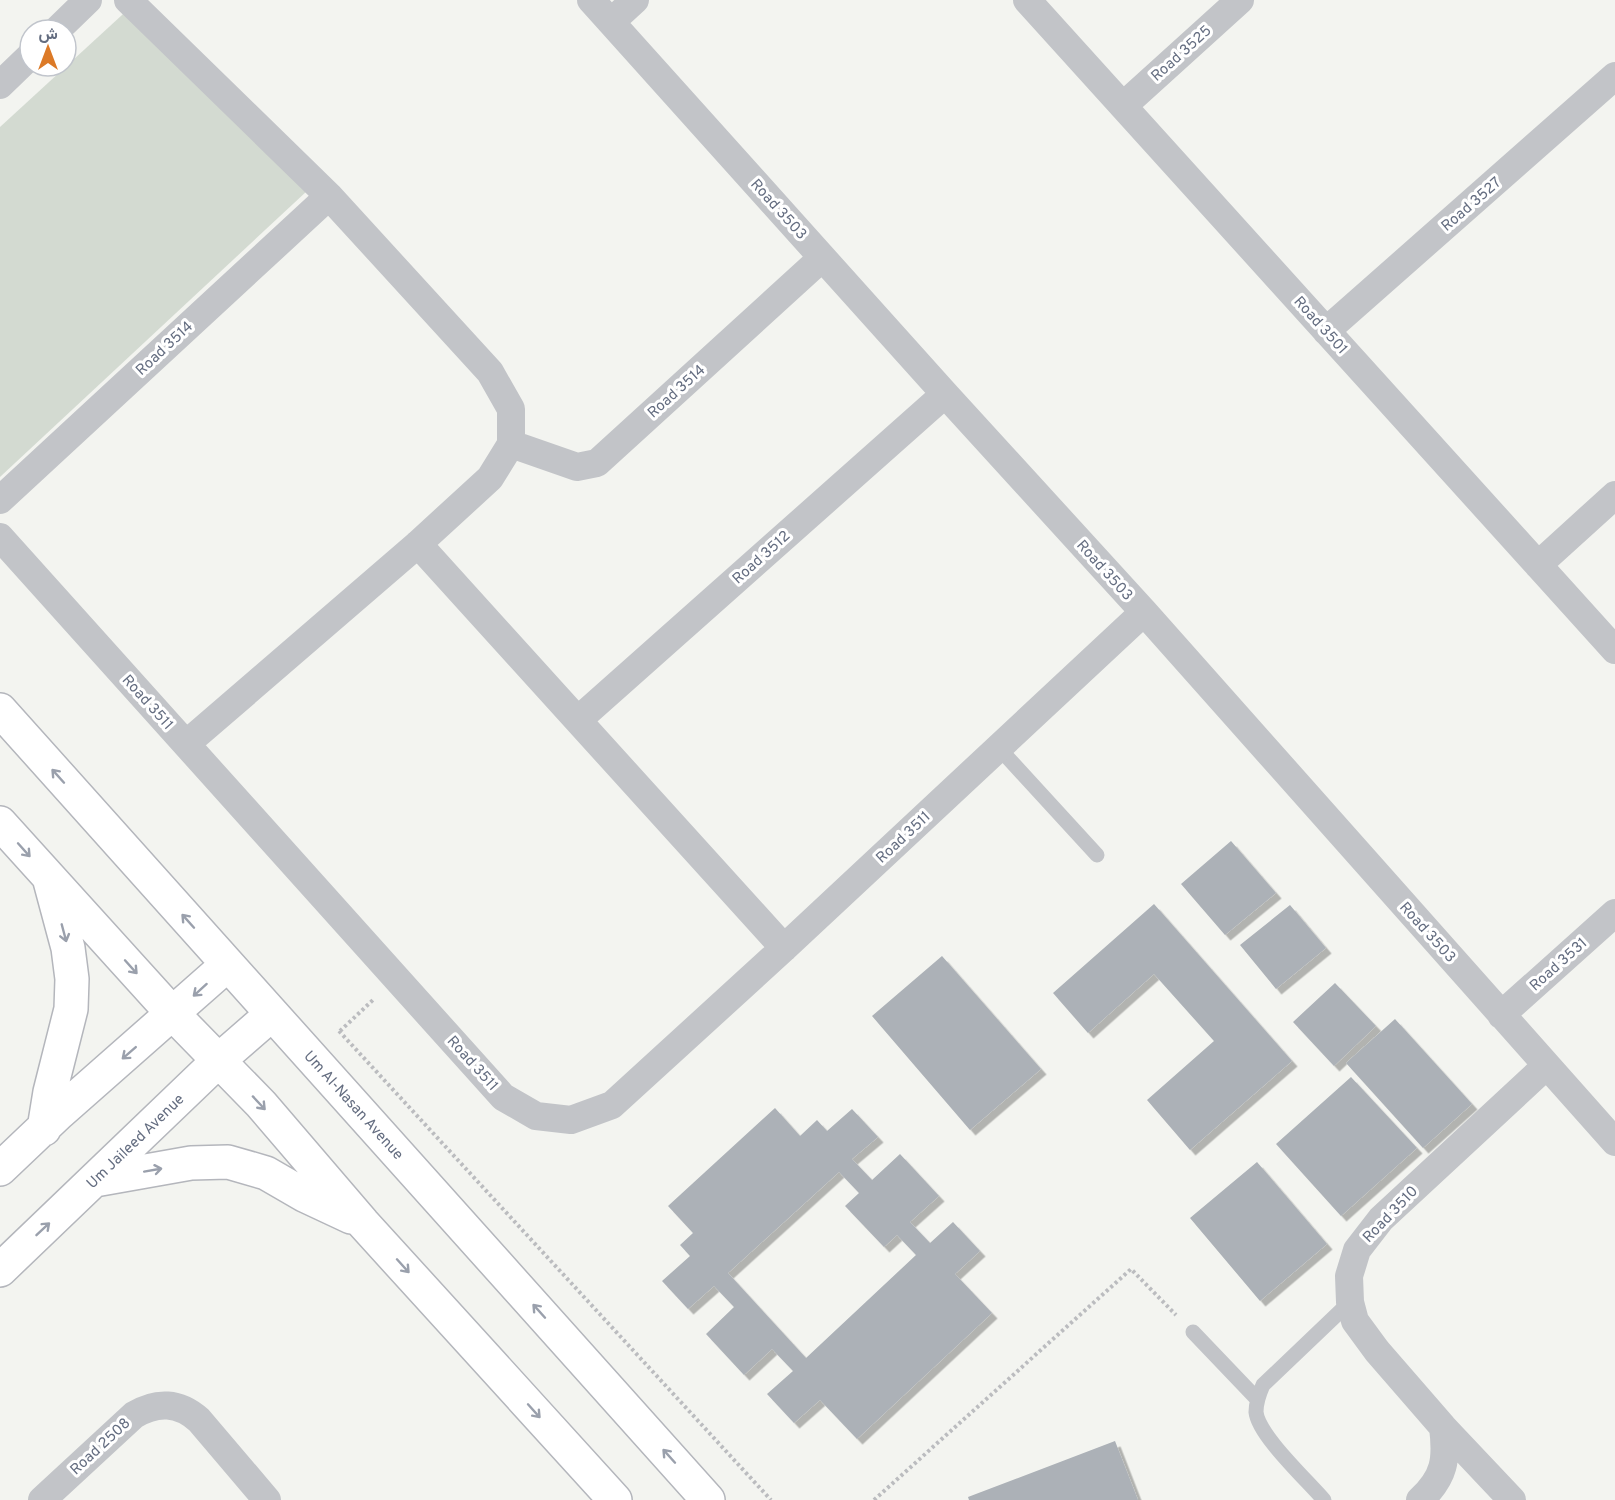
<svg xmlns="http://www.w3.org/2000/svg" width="1615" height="1500" font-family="Overpass,Vazirmatn,sans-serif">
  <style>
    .green { fill: #d3dad1 }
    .building { fill: #acb1b7; fill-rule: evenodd; filter: url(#shadow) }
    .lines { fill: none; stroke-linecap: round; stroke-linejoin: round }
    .secondary-casing { stroke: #b4b6bc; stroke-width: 36 }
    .path { stroke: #bbbcbf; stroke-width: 4; stroke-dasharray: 3 3; stroke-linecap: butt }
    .lane { stroke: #c2c4c8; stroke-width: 15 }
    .street { stroke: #c2c4c8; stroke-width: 28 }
    .secondary { stroke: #fff; stroke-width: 33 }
    .oneway { stroke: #9aa0ac }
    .labels { text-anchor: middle; stroke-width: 6; stroke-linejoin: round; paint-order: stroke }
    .street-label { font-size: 15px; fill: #646d80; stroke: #fff }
  </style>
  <defs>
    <filter id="shadow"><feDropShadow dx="5.5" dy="5.5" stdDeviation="0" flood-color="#0004"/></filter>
  </defs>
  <rect width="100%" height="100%" fill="#f3f4f0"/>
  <path class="green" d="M134,4L307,191L0,477V127Z"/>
  <path class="building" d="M1231,841L1276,893L1225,935L1181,884Z
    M1154,904L1292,1061L1190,1150L1147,1100L1214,1041L1154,974L1088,1033L1053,993Z
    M1290,905L1326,948L1276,989L1240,945Z
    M942,956L1041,1069L970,1130L872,1016Z
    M1335,983L1376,1026L1334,1066L1293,1022Z
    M1395,1019L1472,1104L1423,1148L1346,1063Z
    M1351,1077L1417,1148L1341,1216L1276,1144Z
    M775,1108L800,1136L817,1120L827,1131L852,1109L878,1137L852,1159L872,1180L900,1154L939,1196L910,1222L930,1243L953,1222L980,1251L955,1274L992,1313L857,1439L820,1400L794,1423L767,1394L793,1371L772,1349L744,1375L706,1334L734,1307L714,1286L688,1309L662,1281L690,1256L680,1245L693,1233L668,1206ZM839,1172L859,1193L845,1206L884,1247L897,1235L916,1255L806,1358L728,1273Z
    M1257,1162L1327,1244L1260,1301L1190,1218Z
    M1115,1441L1138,1500H969L968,1497Z"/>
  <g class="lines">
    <defs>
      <path id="secondary" d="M0,710L708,1500
        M0,823L173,1014L261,1104L363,1223L615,1500
        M44,1129L50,1092L71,1009L72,979L68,948L50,881
        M0,1169L59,1113L227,965
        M95,1180L191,1163L228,1162L266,1173L304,1195L351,1217
        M0,1270L218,1061L272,1014"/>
    </defs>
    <use href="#secondary" class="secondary-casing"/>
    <path class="path" d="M339,1031L771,1500
      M340,1031L374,999
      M874,1500L1131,1269L1176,1315"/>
    <path class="lane" d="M998,747L1097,855
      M1193,1332L1257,1399
      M1324,1500C1308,1481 1258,1435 1256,1412C1256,1402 1259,1394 1263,1385L1350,1302"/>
    <path class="street" d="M128,0L329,196L490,372L511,409V444L490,478L418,544L186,744
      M591,0L945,394L1144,612L1615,1142
      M1027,0L1615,650
      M611,22L635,0
      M57,30L88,0
      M0,85L30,56
      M1123,106L1240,0
      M1326,331L1615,76
      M511,444L577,467L597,463L822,258
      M0,500L329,196
      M0,537L503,1097L536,1116L571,1120L612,1105L784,948L1144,612
      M418,544L784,948
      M1538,565L1615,495
      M578,720L945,394
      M1501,1015L1615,913
      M42,1500L134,1415C157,1401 179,1402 199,1420L267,1500
      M1420,1500C1445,1477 1447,1459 1443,1427
      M1512,1500L1443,1427L1377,1351L1355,1321L1350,1302L1349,1276L1357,1250L1381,1219L1546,1066"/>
    <use href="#secondary" class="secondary"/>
  </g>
  <defs><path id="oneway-shaft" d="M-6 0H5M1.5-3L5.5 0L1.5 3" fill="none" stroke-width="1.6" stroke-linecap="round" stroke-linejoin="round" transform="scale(1.5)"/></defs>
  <g class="oneway">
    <use href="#oneway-shaft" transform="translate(58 776) rotate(-132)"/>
    <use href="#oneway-shaft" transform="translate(24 850) rotate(48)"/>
    <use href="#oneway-shaft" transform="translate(188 921) rotate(-132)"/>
    <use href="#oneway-shaft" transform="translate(64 933) rotate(75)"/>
    <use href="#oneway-shaft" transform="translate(131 967) rotate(48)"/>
    <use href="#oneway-shaft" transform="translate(200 990) rotate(138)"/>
    <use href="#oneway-shaft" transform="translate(129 1053) rotate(139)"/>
    <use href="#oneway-shaft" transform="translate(259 1103) rotate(47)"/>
    <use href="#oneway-shaft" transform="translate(153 1170) rotate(-10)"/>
    <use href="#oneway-shaft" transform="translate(43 1229) rotate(-43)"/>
    <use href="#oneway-shaft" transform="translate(403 1266) rotate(48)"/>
    <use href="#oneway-shaft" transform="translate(539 1311) rotate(-132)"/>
    <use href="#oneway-shaft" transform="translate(534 1411) rotate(48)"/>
    <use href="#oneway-shaft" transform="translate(669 1456) rotate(-132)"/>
  </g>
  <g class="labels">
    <g class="street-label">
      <text transform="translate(1181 53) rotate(-42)" y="5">Road 3525</text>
      <text transform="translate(1471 204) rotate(-41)" y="5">Road 3527</text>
      <text transform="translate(779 209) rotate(48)" y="5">Road 3503</text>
      <text transform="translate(1321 325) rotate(48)" y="5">Road 3501</text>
      <text transform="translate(164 348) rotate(-43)" y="5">Road 3514</text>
      <text transform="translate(676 391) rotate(-42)" y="5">Road 3514</text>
      <text transform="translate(761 557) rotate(-42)" y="5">Road 3512</text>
      <text transform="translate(1105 570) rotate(48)" y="5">Road 3503</text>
      <text transform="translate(148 702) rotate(48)" y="5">Road 3511</text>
      <text transform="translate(903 837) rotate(-43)" y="5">Road 3511</text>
      <text transform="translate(1428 932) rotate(48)" y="5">Road 3503</text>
      <text transform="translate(1558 964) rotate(-42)" y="5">Road 3531</text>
      <text transform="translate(473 1063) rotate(48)" y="5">Road 3511</text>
      <text transform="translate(354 1105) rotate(48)" y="5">Um Al-Nasan Avenue</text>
      <text transform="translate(135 1141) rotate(-44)" y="5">Um Jaileed Avenue</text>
      <text transform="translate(1390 1214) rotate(-46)" y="5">Road 3510</text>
      <text transform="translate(100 1446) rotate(-43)" y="5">Road 2508</text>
    </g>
  </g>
  <g transform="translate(48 48)"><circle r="28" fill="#ffffff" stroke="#c1c5cc" stroke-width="1.5"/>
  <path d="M0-4.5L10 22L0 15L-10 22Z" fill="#dc7a27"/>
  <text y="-9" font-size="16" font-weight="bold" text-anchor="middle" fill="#646d80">ش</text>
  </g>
</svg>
